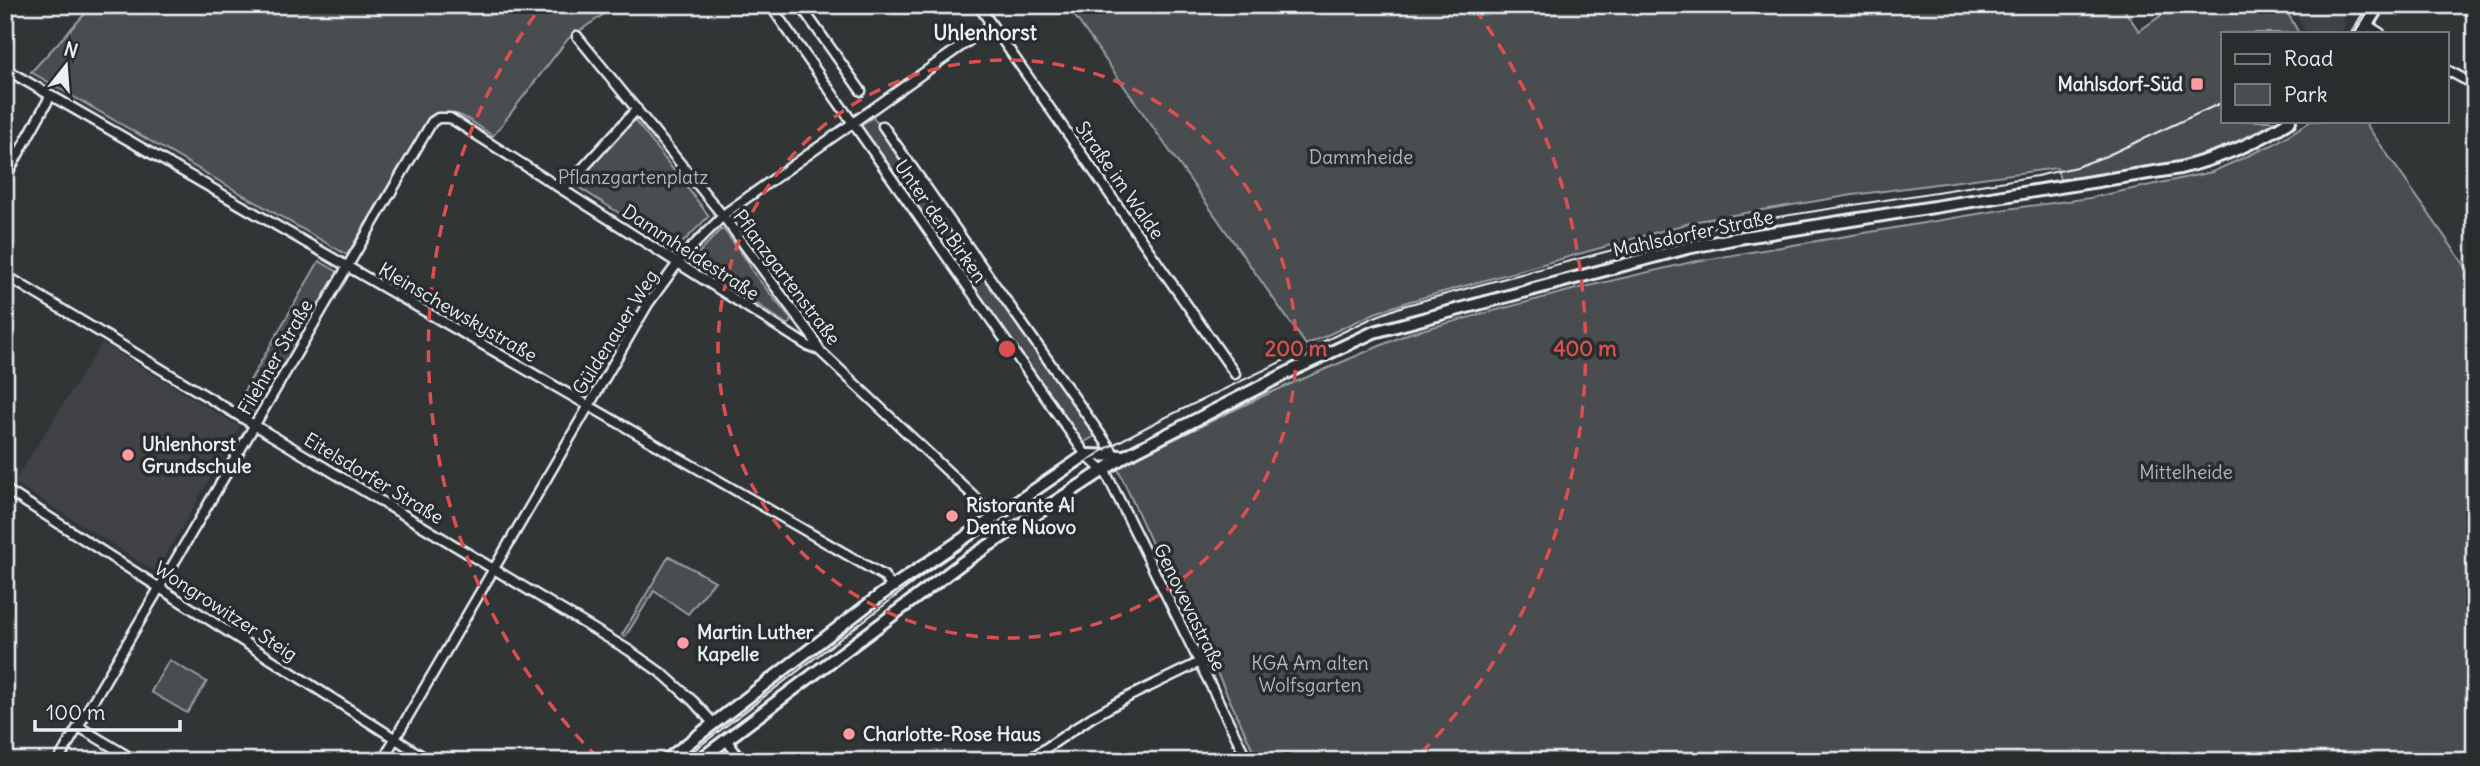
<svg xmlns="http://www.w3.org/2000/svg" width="2480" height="766" font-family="Delius,sans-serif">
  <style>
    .built { fill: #3f4244 }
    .green { fill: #494d4f; stroke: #989fa4; stroke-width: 2 }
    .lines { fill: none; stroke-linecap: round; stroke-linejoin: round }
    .minor-casing { stroke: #e8f1f8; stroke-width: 13 }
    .secondary-casing { stroke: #e8f1f8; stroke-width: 16 }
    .minor { stroke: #2a2d2e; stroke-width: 8 }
    .secondary { stroke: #2a2d2e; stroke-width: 10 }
    .tram { stroke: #e8f1f8; stroke-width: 2 }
    .ring { fill: none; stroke: #da5052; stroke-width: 3.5; stroke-dasharray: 12 9 }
    .poi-dot { fill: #ff9aa2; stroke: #2a2d2e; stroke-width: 2.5 }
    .labels { text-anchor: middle; stroke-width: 7; stroke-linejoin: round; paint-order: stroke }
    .poi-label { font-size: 19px; font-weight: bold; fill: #e8f1f8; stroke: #2a2d2e; text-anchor: start }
    .park-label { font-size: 19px; fill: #b0b8bd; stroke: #2a2d2e }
    .street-label { font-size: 19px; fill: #e8f1f8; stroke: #2a2d2e }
    .neighbourhood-label { font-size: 21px; font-weight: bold; fill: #e8f1f8; stroke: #2a2d2e }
    .centre { fill: #da5052; stroke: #2a2d2e; stroke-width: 3.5 }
    .ring-label { font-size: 21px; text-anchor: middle; font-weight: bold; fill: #da5052; stroke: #2a2d2e; stroke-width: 7; stroke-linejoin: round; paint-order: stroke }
  </style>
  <rect width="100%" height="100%" fill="#323536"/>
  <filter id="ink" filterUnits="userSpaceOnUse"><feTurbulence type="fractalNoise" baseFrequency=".0143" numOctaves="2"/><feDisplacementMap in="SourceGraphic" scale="14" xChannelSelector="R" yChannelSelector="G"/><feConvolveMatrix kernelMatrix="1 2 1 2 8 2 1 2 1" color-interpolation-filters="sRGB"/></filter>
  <g filter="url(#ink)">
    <path class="built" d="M2291,5H2352L2343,20L2346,24L2340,33H2306Z
      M102,343L240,427L156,572L14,482Z"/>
    <path class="green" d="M93,5H617L568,39L493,136C470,121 456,104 428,119L347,255L31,72Z
      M1067,5H2121L2139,31L2176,5H2283L2299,33H2223V121H2278C2216,167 2134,170 2060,180L2057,168L1853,195L1697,221L1407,302L1375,313L1306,345Z
      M873,117L952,233L949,239H940L861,127V125Z
      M634,119L709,216L676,249L575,185Z
      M2311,121H2364L2475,280V761H1258L1221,681L1165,572L1117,467L1265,395L1410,333L1580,288L1692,262L2007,209L2090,198L2212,172L2274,144Z
      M720,230H724L748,262L752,271L792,321L788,325L692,260Z
      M956,243L960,244L1095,436L1083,443L949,252L951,246Z
      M319,261L338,272L255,415H248L236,408L237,403Z
      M669,556L715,581L688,614L654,591L625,637L622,635Z
      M169,660L207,682L187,713L151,692Z"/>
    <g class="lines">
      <defs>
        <path id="minor" d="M770,5L1086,455L1107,475L1248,761
          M800,5L861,91
          M978,5L1235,374
          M2367,25L2380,33
          M577,36L723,216L814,339L819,350L995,516
          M5,69L884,576L892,587
          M2447,70L2475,85
          M883,126L1117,458
          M5,178L51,95
          M564,189L637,109
          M5,275L630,651L664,675L693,701L714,724
          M5,489L430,761
          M79,727L136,761
          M726,739L741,761
          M58,761L432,122L438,118H450L808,346L819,350
          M382,761L648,304L683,256L727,212L991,25
          M1027,761L1092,717L1130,696L1198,663"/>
        <path id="secondary" d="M2362,33L2379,5
          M665,761L882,594L1086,455L1125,456
          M698,761L962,563L1125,456L1295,369L1374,332L1687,248L1732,239L2180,168C2220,158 2256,143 2290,121"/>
      </defs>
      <use href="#minor" class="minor-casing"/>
      <use href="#secondary" class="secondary-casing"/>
      <use href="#minor" class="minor"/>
      <use href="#secondary" class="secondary"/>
      <path class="tram" d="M2351,33L2368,5
        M680,761L934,567L1105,449L1158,421L1372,318L1403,306L1483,284L1643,242L1702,229L2037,176L2076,167L2106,156L2223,102"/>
    </g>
  </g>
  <g class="ring">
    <circle cx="1007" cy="349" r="289"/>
    <path d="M598 758A578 578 0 0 1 539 9M1475 9A578 578 0 0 1 1416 758"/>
  </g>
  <g class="poi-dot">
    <rect x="2190" y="77" width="14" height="14" rx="3.5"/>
    <circle cx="128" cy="455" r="7"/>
    <circle cx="952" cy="516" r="7"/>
    <circle cx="683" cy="643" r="7"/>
    <circle cx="849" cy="734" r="7"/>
  </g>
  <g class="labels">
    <g class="poi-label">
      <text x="2183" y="91" text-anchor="end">Mahlsdorf-Süd</text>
      <text x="142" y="451">Uhlenhorst<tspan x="142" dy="22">Grundschule</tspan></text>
      <text x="966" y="512">Ristorante Al<tspan x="966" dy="22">Dente Nuovo</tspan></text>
      <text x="697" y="639">Martin Luther<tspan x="697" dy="22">Kapelle</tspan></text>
      <text x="863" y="741">Charlotte-Rose Haus</text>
    </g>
    <g class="park-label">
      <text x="1361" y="164">Dammheide</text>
      <text x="633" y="184">Pflanzgartenplatz</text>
      <text x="2186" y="479">Mittelheide</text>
      <text x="1310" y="670">KGA Am alten<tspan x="1310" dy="22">Wolfsgarten</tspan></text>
    </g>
    <g class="street-label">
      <text transform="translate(1120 180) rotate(55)" y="7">Straße im Walde</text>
      <text transform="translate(941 221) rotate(55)" y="7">Unter den Birken</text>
      <text transform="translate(1693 233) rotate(-12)" y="7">Mahlsdorfer Straße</text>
      <text transform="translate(691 252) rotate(33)" y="7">Dammheidestraße</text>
      <text transform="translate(787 277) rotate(53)" y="7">Pflanzgartenstraße</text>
      <text transform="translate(458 312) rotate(30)" y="7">Kleinschewskystraße</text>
      <text transform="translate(615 332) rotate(-58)" y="7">Güldenauer Weg</text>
      <text transform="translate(275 357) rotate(-60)" y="7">Filehner Straße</text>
      <text transform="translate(374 478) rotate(31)" y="7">Eitelsdorfer Straße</text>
      <text transform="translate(1190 607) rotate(64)" y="7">Genovevastraße</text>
      <text transform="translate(226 611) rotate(33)" y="7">Wongrowitzer Steig</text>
    </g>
    <g class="neighbourhood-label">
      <text x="985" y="40">Uhlenhorst</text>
    </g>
  </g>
  <circle cx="1007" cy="349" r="10" class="centre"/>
  <g class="ring-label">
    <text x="1296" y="356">200 m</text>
    <text x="1585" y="356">400 m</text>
  </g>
  <rect width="2480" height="766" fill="none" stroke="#2a2d2e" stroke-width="28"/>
  <rect x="14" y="14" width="2452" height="738" fill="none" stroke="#e8f1f8" stroke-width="2.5" filter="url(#ink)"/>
  <rect x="2221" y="32" width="228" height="91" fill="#2a2d2e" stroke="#767b7f" stroke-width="2"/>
  <rect x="2235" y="54" width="35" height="10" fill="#2a2d2e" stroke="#767b7f" stroke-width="2"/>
  <text x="2284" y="66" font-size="21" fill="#e8f1f8">Road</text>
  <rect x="2235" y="84" width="35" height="21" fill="#494d4f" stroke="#767b7f" stroke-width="2"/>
  <text x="2284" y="102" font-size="21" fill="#e8f1f8">Park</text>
  <g transform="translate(66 66) rotate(17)" stroke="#2a2d2e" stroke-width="5" paint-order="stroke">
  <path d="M0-5L12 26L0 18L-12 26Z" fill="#e8f1f8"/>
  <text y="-10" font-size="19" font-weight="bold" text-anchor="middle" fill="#e8f1f8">N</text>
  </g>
  <path d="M35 720v10h145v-10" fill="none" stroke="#e8f1f8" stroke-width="3.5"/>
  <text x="46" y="720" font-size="21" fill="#e8f1f8" stroke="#2a2d2e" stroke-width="5" paint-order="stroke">100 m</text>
</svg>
